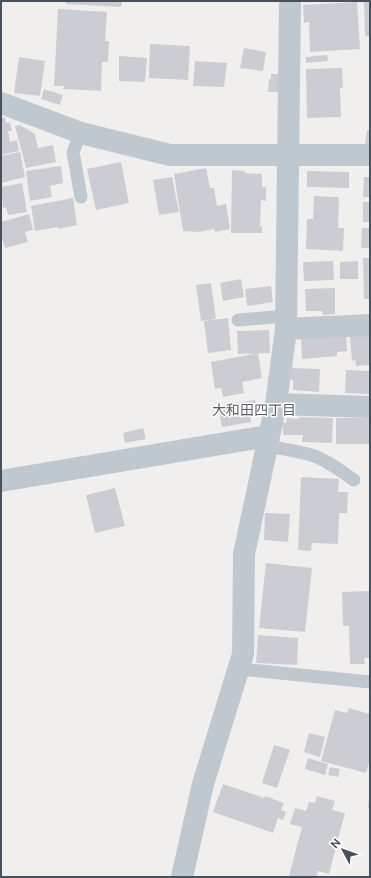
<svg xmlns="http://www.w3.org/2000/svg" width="371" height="878" font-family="'Public Sans','Noto Sans JP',sans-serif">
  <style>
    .building { fill: #cccdd3 }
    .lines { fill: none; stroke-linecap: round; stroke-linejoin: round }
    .lane { stroke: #c0c8cf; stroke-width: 13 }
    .street { stroke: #c0c8cf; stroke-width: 22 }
    .labels { text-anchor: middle; stroke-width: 3; stroke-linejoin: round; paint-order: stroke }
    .neighbourhood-label { font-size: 14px; fill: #5c5e63; stroke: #fff }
  </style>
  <rect width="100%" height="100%" fill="#f1efee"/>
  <path class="building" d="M66,1H122L121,7L66,4Z
    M364,1H370V36H365Z
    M357,2L360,49L310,52L309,22L304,23L303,5Z
    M58,9L107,12L105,41H109L108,62H102L101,91L63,89L64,86H54Z
    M150,44L190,46L188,80L149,78Z
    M244,48L266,52L263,71L240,68Z
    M327,55L328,61L306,63V57Z
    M119,56L147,58L145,82L119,81Z
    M19,57L45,61L40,96L14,93Z
    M195,61L227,63L224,87L193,86Z
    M342,68L343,88H340L341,117L307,118L306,69Z
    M271,74H279L280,92H268L269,79H271Z
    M44,89L63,95L60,105L41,99Z
    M5,117L6,123L10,122L12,131H8L10,142L17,140L19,151L1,155V118Z
    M20,125L35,134L38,148L53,145L56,162L26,168L15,126Z
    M367,130H370V144H365Z
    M20,152L25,177L1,183V156Z
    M121,162L129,203L96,210L87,169Z
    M61,166L63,183L50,186L52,197L30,201L26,171Z
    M206,168L210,188H214L217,206L226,204L230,229L215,232L214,229L199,232L183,231L174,174Z
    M232,170L245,171V173L262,174V187H266V201L261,200L260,226H262V233H231Z
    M307,171L349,172V188L307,187Z
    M172,177L179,212L159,215L153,180Z
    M364,177H370V197H363Z
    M22,183L27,212L8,215L6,207L3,208L1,187Z
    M314,196L339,197L338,228H344L343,251L306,249L307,219H313Z
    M73,198L77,225L58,229V227L35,231L31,206Z
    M363,202H370V222H363Z
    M29,214L33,230L25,232L28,242L5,248L1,234V222Z
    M362,228H370V248H361Z
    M363,258H370V299H364Z
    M333,261L334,280L304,281L303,262Z
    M358,261V279H340V262Z
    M241,279L244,297L223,301L220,283Z
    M211,283L216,319L201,321L196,285Z
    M271,286L273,302L247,306L245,289Z
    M335,288V314L323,315L322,311H306L305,289Z
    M228,318L231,350L208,353L204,321Z
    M269,330L270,353L238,354L237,331Z
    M346,334L347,351L337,352V356L302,359L301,337Z
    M370,334V365L356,366L355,360L352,361L350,335Z
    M258,353L262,378L242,382L244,393L223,397L221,388L215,389L211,362Z
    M291,368L320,369L319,392L293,390V380H290Z
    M346,370L370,371V394L345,393Z
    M255,400L257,411L250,413L251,422L222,427L218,406Z
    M299,417L333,418L332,443L302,442L303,435H283V423H286L287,418L299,419Z
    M336,418H369V444H336Z
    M143,428L146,439L125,443L123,433Z
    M301,477L339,479L338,492H348L347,513H339L338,544L312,543L311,551L298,550Z
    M115,488L125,526L95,533L86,495Z
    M265,513L290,514L288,542L264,540Z
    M266,563L312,568L305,632L259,628Z
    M370,591V658H364L365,664H350L349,626H343L342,592Z
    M258,635L298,638L297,665L256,663Z
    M349,708L370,714V759L366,773L321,761L335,710L347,713Z
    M309,733L325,737L320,757L304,752Z
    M274,745L290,750L277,788L262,783Z
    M308,758L328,764L325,775L305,769Z
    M330,767L340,769L338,777L328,775Z
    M223,784L264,798L265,796L284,803L281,810L286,812L283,820L278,818L273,833L213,812Z
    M317,796L335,801L332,810L345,813L329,874L318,871L316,877H295L289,876L302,827L290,824L295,808L306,811L309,802L315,803Z
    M369,799H370V808H368Z"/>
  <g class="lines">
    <path class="lane" d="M81,133L73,152L81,197
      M238,320L286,316
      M266,446C282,449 299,451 314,456C329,461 342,472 354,480
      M240,669L370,682"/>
    <path class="street" d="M1,103L81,133L170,155H370
      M286,329L370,325
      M276,404L370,407
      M1,481L268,436
      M182,877L203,784L243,654L244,554L276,404L286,329L290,1"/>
  </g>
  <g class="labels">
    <g class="neighbourhood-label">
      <text x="254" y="415">大和田四丁目</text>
    </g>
  </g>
  <rect width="371" height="878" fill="none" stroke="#48515a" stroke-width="4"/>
  <g transform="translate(343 850) rotate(311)" stroke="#ffffff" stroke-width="3" paint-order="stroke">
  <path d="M0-3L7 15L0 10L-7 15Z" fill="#48515a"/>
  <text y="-6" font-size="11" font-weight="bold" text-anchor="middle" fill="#48515a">N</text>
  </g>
</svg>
